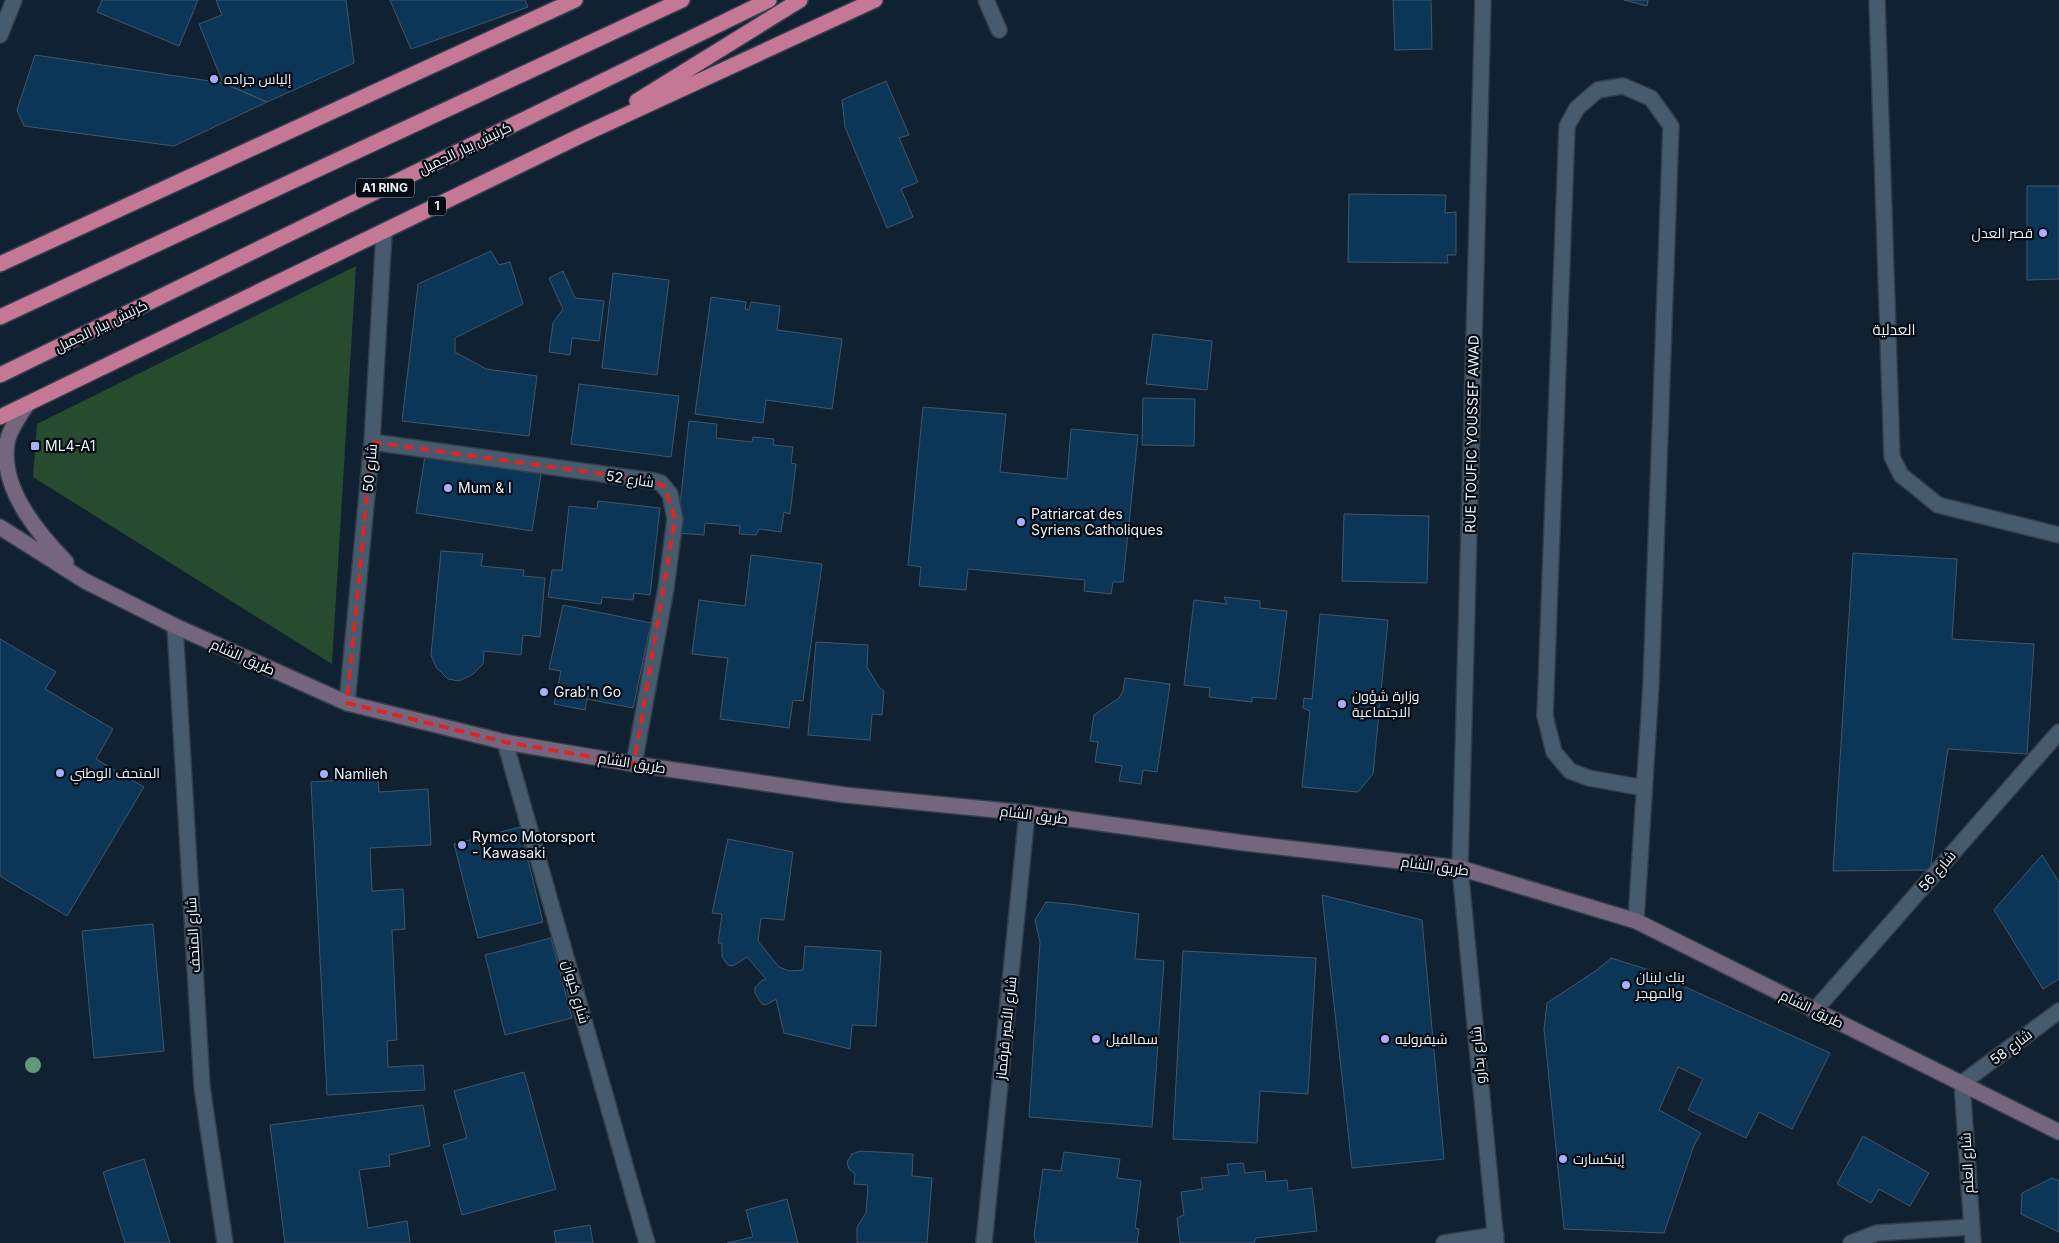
<svg xmlns="http://www.w3.org/2000/svg" width="2059" height="1243" font-family="Inter,Cairo,sans-serif">
  <style>
    .green { fill: #274b2f }
    .building { fill: #0b3657; stroke: #425669 }
    .lines { fill: none; stroke-linecap: round; stroke-linejoin: round }
    .service-casing { stroke: #343e4b; stroke-width: 18 }
    .minor-casing { stroke: #343e4b; stroke-width: 18 }
    .tertiary-casing { stroke: #343e4b; stroke-width: 18 }
    .secondary-casing { stroke: #343e4b; stroke-width: 18 }
    .trunk-casing { stroke: #343e4b; stroke-width: 18 }
    .service { stroke: #475b6e; stroke-width: 15 }
    .minor { stroke: #475b6e; stroke-width: 15 }
    .tertiary { stroke: #475b6e; stroke-width: 15 }
    .secondary { stroke: #76667d; stroke-width: 15 }
    .trunk { stroke: #c47896; stroke-width: 15 }
    .tree { fill: #62987a }
    .marked { fill: none; stroke: #d62828; stroke-width: 4; stroke-dasharray: 10 6; stroke-linejoin: round }
    .poi-dot { fill: #a4b1fc; stroke: #040b12; stroke-width: 2 }
    .labels { text-anchor: middle; stroke-width: 4.5; stroke-linejoin: round; paint-order: stroke }
    .shield { fill: #040b12; stroke: #a6aeb6; stroke-width: 1 }
    .shield-label { font-size: 12px; font-weight: bold; fill: #ebf4fd }
    .poi-label { font-size: 14px; fill: #ebf4fd; stroke: #040b12; text-anchor: start }
    .street-label { font-size: 14px; fill: #ebf4fd; stroke: #040b12 }
    .neighbourhood-label { font-size: 15px; fill: #ebf4fd; stroke: #040b12 }
  </style>
  <rect width="100%" height="100%" fill="#102232"/>
  <path class="green" d="M356,266L332,664L33,477L37,424Z"/>
  <path class="building" d="M102,0H198L179,46L97,12Z
    M216,0H346L354,63L267,102L223,83L199,24L222,15Z
    M390,0H525L528,7L411,49Z
    M1393,0H1431L1432,49L1395,50Z
    M1624,0H1648L1647,6Z
    M35,55L223,83L267,102L174,146L24,126L17,110Z
    M886,81L909,135L899,138L918,182L901,189L913,217L887,228L845,127L842,100Z
    M2027,186H2059V279L2027,280Z
    M1349,194L1446,195L1445,213L1456,212V255H1447L1448,263L1348,262Z
    M491,251L499,265L510,262L523,304L455,338V352L486,369L537,376L529,436L402,421L418,284Z
    M563,271L575,298L604,301L599,341L572,338L570,355L549,352L553,323L563,309L549,278Z
    M613,273L669,280L657,375L602,368Z
    M711,297L746,302L745,309L749,310L751,302L780,306L777,330L842,339L832,409L766,400L763,423L695,414Z
    M1153,334L1212,341L1207,390L1146,384Z
    M579,384L679,396L671,457L571,444Z
    M1143,398L1195,399L1194,446L1142,445Z
    M923,407L1006,414L1000,472L1067,479L1071,429L1138,435L1123,582H1113L1111,594L1084,591L1085,580L968,569L966,590L919,586L921,567L908,565Z
    M689,421L717,424L716,438L752,442L753,437L774,439L773,445L793,447L791,463L796,464L790,514L784,512L781,532L759,529L756,535L739,534L740,526L705,523L704,535L677,533Z
    M425,456L541,474L532,531L416,513Z
    M598,501L660,508L650,595L634,593L633,600L602,597L601,604L548,597L552,570H562L569,506L597,509Z
    M1344,514L1429,516L1427,583L1342,581Z
    M441,551L483,554L481,566L524,570L523,576L545,578L540,637L523,635L521,655L484,651L483,664L473,674L459,681L448,679L436,667L431,655Z
    M1853,553L1957,559L1952,639L2034,644L2027,754L1948,749L1930,870L1833,871Z
    M751,555L822,564L803,701L793,700L789,728L720,719L728,658L692,654L699,600L745,606Z
    M1224,597L1260,601V608L1287,611L1276,699L1252,697V702L1209,697L1210,688L1184,685L1194,600L1227,604Z
    M563,605L651,623L633,708L587,699L585,710L554,704L561,671L549,669Z
    M1320,614L1388,620L1373,774L1358,792L1302,787L1310,711L1303,708L1304,698L1312,699Z
    M0,639L56,672L45,689L113,729L96,759L144,787L67,916L0,876Z
    M816,642L868,645L867,667L879,687L884,691L882,715L872,714L870,740L808,735Z
    M1125,678L1170,684L1157,772L1143,770L1141,784L1119,781L1122,766L1095,762L1098,742L1090,741L1094,715L1119,698L1123,691Z
    M378,778L379,792L428,789L431,845L370,848L372,891L403,889L405,929L392,930L397,1040L387,1041L388,1067L423,1065L425,1090L327,1095L311,782Z
    M520,827L543,922L478,938L454,844Z
    M728,839L793,852L784,920L761,918L758,941L779,967L789,971L803,970L805,946L881,951L876,1026L852,1025L850,1049L784,1033L776,999L766,1005L762,1004L755,993V988L761,981L766,979L747,957L733,966L728,965L722,957V943H718L722,914L712,913Z
    M2042,855L2059,882V979L2043,989L1994,910Z
    M1322,895L1422,920L1444,1159L1352,1168Z
    M1046,902L1070,904L1139,914L1135,959L1164,961L1152,1127L1029,1117L1040,942L1035,920Z
    M153,924L164,1051L94,1058L82,931Z
    M551,938L572,1018L505,1035L485,955Z
    M1183,951L1316,958L1308,1094L1260,1091L1257,1143L1173,1139Z
    M1611,958L1646,969L1830,1053L1792,1129L1759,1112L1746,1138L1688,1110L1703,1079L1678,1067L1659,1110L1701,1133L1694,1145L1664,1233L1564,1229L1544,1029L1547,1003L1597,970Z
    M524,1072L556,1189L462,1215L443,1145L467,1138L454,1091Z
    M423,1105L430,1146L389,1155L390,1166L359,1170L368,1228L407,1221L410,1243H285L270,1125Z
    M1863,1136L1929,1173L1910,1206L1879,1189L1871,1203L1837,1184Z
    M860,1151L913,1154L912,1176L932,1178L927,1243H857V1227L866,1213L868,1185L854,1184L855,1174L849,1169L847,1162L852,1154Z
    M1064,1152L1120,1159L1117,1178L1141,1181L1135,1228L1139,1229L1137,1243H1036L1034,1236L1043,1169L1061,1171Z
    M144,1159L170,1243H125L103,1172Z
    M1243,1163L1245,1173L1265,1171L1266,1182L1287,1180L1288,1191L1312,1188L1317,1231L1256,1238L1254,1243H1180L1177,1218L1184,1215L1181,1192L1203,1189L1201,1178L1229,1175L1227,1164Z
    M2052,1178L2059,1181V1232L2021,1214L2022,1193Z
    M787,1199L798,1243H727L753,1237L746,1210Z
    M590,1225L593,1243H556L554,1231Z"/>
  <g class="lines">
    <defs>
      <path id="service" d="M986,0L999,30
        M1877,0L1892,457L1901,475L1938,505L2059,535
        M1636,921L1651,684L1671,126L1651,98L1623,86L1598,90L1577,108L1567,126L1545,716L1554,752L1570,771L1589,778L1644,788
        M1814,1011L2059,732
        M1851,1243L1877,1233L1971,1227"/>
      <path id="minor" d="M372,442L654,481L661,483L670,494L675,519L666,588L634,764
        M347,703L372,442L384,232
        M505,742L647,1243
        M984,1243L1027,813
        M1444,1243L1496,1235
        M1973,1243L1962,1083L2059,1011"/>
      <path id="tertiary" d="M1483,0L1460,868L1496,1243
        M0,35L14,0
        M175,626L202,1087L225,1243"/>
      <path id="secondary" d="M26,406C19,417 9,430 7,443C0,488 37,532 66,562
        M0,527L85,581L175,626L347,703L505,742L634,764L845,795L1027,813L1244,843L1460,868L1636,921L2059,1132"/>
      <path id="trunk" d="M637,101L800,0
        M0,264L575,0
        M0,317L682,0
        M0,375L769,0
        M0,417L580,136L875,0"/>
    </defs>
    <use href="#service" class="service-casing"/>
    <use href="#minor" class="minor-casing"/>
    <use href="#tertiary" class="tertiary-casing"/>
    <use href="#secondary" class="secondary-casing"/>
    <use href="#trunk" class="trunk-casing"/>
    <use href="#service" class="service"/>
    <use href="#minor" class="minor"/>
    <use href="#tertiary" class="tertiary"/>
    <use href="#secondary" class="secondary"/>
    <use href="#trunk" class="trunk"/>
  </g>
  <circle class="tree" cx="33" cy="1065" r="8"/>
  <path class="marked" d="M372,442L654,481L665,487L675,519L634,764L505,742L347,703Z"/>
  <g class="poi-dot">
    <circle cx="214" cy="79" r="5"/>
    <circle cx="2043" cy="233" r="5"/>
    <rect x="30" y="441" width="10" height="10" rx="2.5"/>
    <circle cx="448" cy="488" r="5"/>
    <circle cx="1021" cy="522" r="5"/>
    <circle cx="544" cy="692" r="5"/>
    <circle cx="1342" cy="704" r="5"/>
    <circle cx="60" cy="773" r="5"/>
    <circle cx="324" cy="774" r="5"/>
    <circle cx="462" cy="845" r="5"/>
    <circle cx="1626" cy="985" r="5"/>
    <circle cx="1096" cy="1039" r="5"/>
    <circle cx="1385" cy="1039" r="5"/>
    <circle cx="1563" cy="1159" r="5"/>
  </g>
  <g class="labels">
    <g class="shield">
      <rect x="356" y="178.5" width="58" height="19" rx="4"/>
      <rect x="428" y="196.5" width="18" height="19" rx="4"/>
    </g>
    <g class="shield-label">
      <text x="385" y="192">A1 RING</text>
      <text x="437" y="210">1</text>
    </g>
    <g class="poi-label">
      <text x="224" y="84">إلياس جراده</text>
      <text x="2033" y="238" text-anchor="end">قصر العدل</text>
      <text x="45" y="451">ML4-A1</text>
      <text x="458" y="493">Mum &amp; I</text>
      <text x="1031" y="519">Patriarcat des<tspan x="1031" dy="16">Syriens Catholiques</tspan></text>
      <text x="554" y="697">Grab'n Go</text>
      <text x="1352" y="701">وزارة شؤون<tspan x="1352" dy="16">الاجتماعية</tspan></text>
      <text x="70" y="778">المتحف الوطني</text>
      <text x="334" y="779">Namlieh</text>
      <text x="472" y="842">Rymco Motorsport<tspan x="472" dy="16">- Kawasaki</tspan></text>
      <text x="1636" y="982">بنك لبنان<tspan x="1636" dy="16">والمهجر</tspan></text>
      <text x="1106" y="1044">سمالفيل</text>
      <text x="1395" y="1044">شيفروليه</text>
      <text x="1573" y="1164">إينكسارت</text>
    </g>
    <g class="street-label">
      <text transform="translate(465 148) rotate(-26)" y="5">كرنيش بيار الجميل</text>
      <text transform="translate(101 326) rotate(-26)" y="5">كرنيش بيار الجميل</text>
      <text transform="translate(1472 434) rotate(-89)" y="5">RUE TOUFIC YOUSSEF AWAD</text>
      <text transform="translate(370 468) rotate(-85)" y="5">شارع 50</text>
      <text transform="translate(630 479) rotate(8)" y="5">شارع 52</text>
      <text transform="translate(243 657) rotate(24)" y="5">طريق الشام</text>
      <text transform="translate(632 763) rotate(9)" y="5">طريق الشام</text>
      <text transform="translate(1034 815) rotate(7)" y="5">طريق الشام</text>
      <text transform="translate(1435 866) rotate(8)" y="5">طريق الشام</text>
      <text transform="translate(1937 871) rotate(-49)" y="5">شارع 56</text>
      <text transform="translate(193 935) rotate(-93)" y="5">شارع المتحف</text>
      <text transform="translate(576 992) rotate(74)" y="5">شارع كيوان</text>
      <text transform="translate(1812 1009) rotate(26)" y="5">طريق الشام</text>
      <text transform="translate(1006 1028) rotate(-84)" y="5">شارع الأمير قرقماز</text>
      <text transform="translate(2011 1047) rotate(-37)" y="5">شارع 58</text>
      <text transform="translate(1478 1055) rotate(-95)" y="5">شارع بدارو</text>
      <text transform="translate(1967 1163) rotate(-93)" y="5">شارع العلم</text>
    </g>
    <g class="neighbourhood-label">
      <text x="1894" y="335">العدلية</text>
    </g>
  </g>
</svg>
